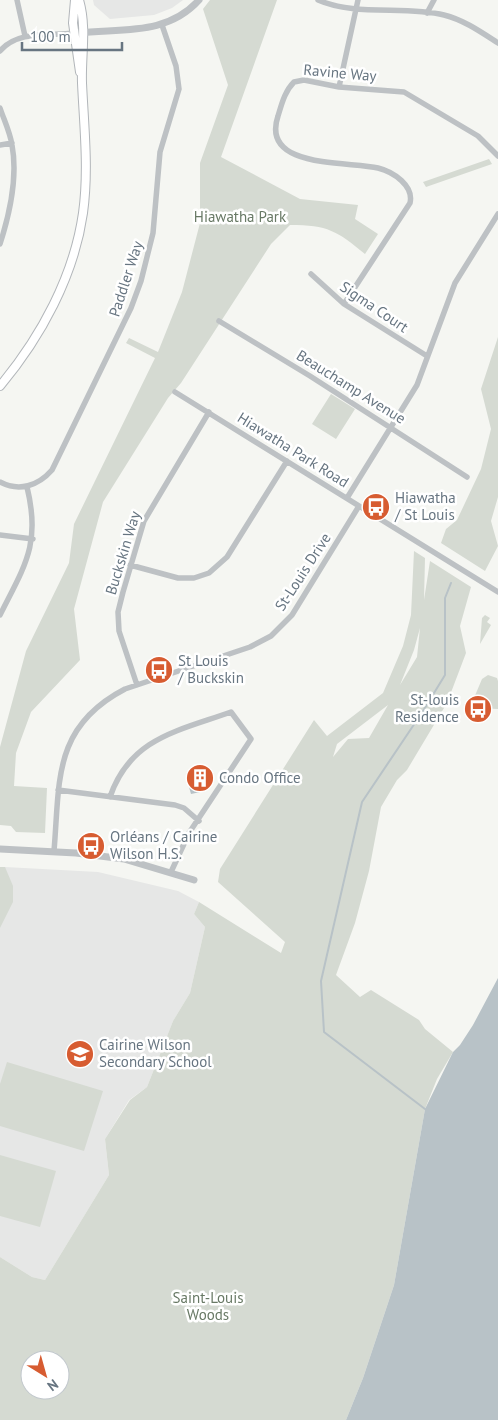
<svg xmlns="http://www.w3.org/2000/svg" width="498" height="1420" font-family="'PT Sans',sans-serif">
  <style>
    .built { fill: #e6e7e6 }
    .green { fill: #d5dad2; fill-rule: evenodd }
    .water { fill: #b8c2c7 }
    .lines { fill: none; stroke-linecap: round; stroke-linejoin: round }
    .stream { stroke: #b8c2c7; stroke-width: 2 }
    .secondary-casing { stroke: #b2b6ba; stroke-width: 10 }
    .minor { stroke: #bdc1c4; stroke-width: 5.5 }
    .tertiary { stroke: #bdc1c4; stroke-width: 7 }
    .secondary { stroke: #fff; stroke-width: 8 }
    .labels { text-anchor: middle; stroke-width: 5; stroke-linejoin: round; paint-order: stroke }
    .street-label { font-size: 15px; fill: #677581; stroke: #fff }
    .park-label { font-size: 15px; fill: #687965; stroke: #fff }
    .poi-label { font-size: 15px; fill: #677581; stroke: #fff; text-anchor: start }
  </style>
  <rect width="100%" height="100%" fill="#f5f6f2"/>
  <path class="built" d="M93,0H183L172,8L154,15L110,19L94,5Z
    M5,867L98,872L178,891L199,902L194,914L205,927L190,993L173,1021L147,1087L129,1100L105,1139L109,1175L45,1280L32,1277L0,1257V885Z"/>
  <path class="green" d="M210,0H277L221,157L300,199L358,205L355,219L378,234L365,254C337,231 328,225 290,225L271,244L181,383L168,398L103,502L74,609L80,660L31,712L16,753L14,786L47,788L45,833L16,832L11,826L0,825V747L26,651L69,563L74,524L155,358L126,343L129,338L158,352L182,292L200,223V163L228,85L203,9Z
    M489,159L492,164L426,187L423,182Z
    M498,337V497L491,521L498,546L485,571L441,543L446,529L457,520L481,469L491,429L481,389Z
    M331,394L355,409L336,439L312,424Z
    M414,551L425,558L424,600L430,561L471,587L460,626L466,653L447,703L407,770L397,780L381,807L369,871L355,923L336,975L360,997L371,990L419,1020L425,1029L453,1052L437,1079L425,1109L394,1285L363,1378L346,1420H0V1257L32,1277L45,1280L109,1175L105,1139L130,1100L147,1087L173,1021L190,993L205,927L194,914L199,902L281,953L285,942L218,882L220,869L314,720L327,736L383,693L403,646L411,615ZM420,628L417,657L400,685L414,650ZM388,705L369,738L348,739L333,757L337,744ZM30,1360H60V1390H30Z
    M485,615L490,618L487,622L491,625L480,644L482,618Z
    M488,675L497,678L498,681V709L475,708L471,705L482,679Z
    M476,709L492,710L485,720L472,716Z
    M0,867H5L13,886V902L0,928Z
    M7,1062L103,1091L84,1151L0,1126V1084Z
    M0,1155L56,1171L40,1227L0,1216Z"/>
  <path class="water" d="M203,784L205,791L191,794L189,787Z
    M498,978V1420H346L363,1378L394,1285L425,1109L453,1052L460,1045L473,1025Z"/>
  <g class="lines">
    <path class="stream" d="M423,711L445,675V598L451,583
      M419,717L362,802L321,981L324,1032L425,1109"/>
    <defs>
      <path id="secondary" d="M75,0L73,23L80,72
        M0,386C41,337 74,276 83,213C89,170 84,126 82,83C81,56 87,27 79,0"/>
    </defs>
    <use href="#secondary" class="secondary-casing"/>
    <path class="minor" d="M17,0L25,36
      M318,0C354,16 405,6 444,15C464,20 481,32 498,43
      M427,13L434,0
      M0,51C18,30 49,36 74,33
      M339,87L358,0
      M0,108C4,120 10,132 12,145C18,177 10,213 0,244
      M0,145L12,143
      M311,274L344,304L427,356
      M344,304L410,203C414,186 394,172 378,168C348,161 260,169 278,116C282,103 285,91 294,82L304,80L339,87L404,92L478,136L498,156
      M219,321L310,376L467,477
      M175,392L498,592
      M0,482C19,492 38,486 52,470L131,308L141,281L153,233L160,152L179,89L176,66L162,25
      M347,498L417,385L455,283L498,214
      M0,535L33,539
      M130,565L178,578H194L209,573L227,557L287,461
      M0,615C25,565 41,544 27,487
      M137,685L119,631L118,612L123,592L144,521L209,412
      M58,790L175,805L184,808L199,821
      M110,797C130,738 178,731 231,712L251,739L189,833L171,872
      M54,851C60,782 52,727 125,689L250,647L271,636L292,615L359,506"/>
    <path class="tertiary" d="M78,33C121,28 167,36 199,0
      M0,849L76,853L124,859L194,880"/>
    <use href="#secondary" class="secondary"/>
  </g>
  <defs>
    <symbol id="bus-disc" viewBox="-11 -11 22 22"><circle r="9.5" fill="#d75c31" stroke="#fff"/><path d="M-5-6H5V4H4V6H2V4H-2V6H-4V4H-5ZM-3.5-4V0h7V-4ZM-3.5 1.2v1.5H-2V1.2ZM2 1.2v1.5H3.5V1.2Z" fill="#fff"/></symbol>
    <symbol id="building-disc" viewBox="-11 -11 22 22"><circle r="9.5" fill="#d75c31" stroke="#fff"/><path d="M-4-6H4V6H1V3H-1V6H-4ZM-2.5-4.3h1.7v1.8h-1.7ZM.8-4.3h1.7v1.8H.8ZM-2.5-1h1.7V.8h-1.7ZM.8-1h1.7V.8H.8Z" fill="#fff"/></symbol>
    <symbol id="school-disc" viewBox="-11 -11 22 22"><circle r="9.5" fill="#d75c31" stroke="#fff"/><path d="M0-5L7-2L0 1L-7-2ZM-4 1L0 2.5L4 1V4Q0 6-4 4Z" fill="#fff"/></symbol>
  </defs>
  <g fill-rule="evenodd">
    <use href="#bus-disc" x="360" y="491" width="32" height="32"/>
    <use href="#bus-disc" x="143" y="654" width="32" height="32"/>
    <use href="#bus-disc" x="462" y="693" width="32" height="32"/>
    <use href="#building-disc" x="184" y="762" width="32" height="32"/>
    <use href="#bus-disc" x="75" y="830" width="32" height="32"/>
    <use href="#school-disc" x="64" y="1038" width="32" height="32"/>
  </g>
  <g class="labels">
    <g class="street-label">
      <text transform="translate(340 73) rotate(5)" y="5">Ravine Way</text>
      <text transform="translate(126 279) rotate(-72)" y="5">Paddler Way</text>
      <text transform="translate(374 307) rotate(34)" y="5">Sigma Court</text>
      <text transform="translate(351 387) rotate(32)" y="5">Beauchamp Avenue</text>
      <text transform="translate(293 450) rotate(32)" y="5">Hiawatha Park Road</text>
      <text transform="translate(123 553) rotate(-73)" y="5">Buckskin Way</text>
      <text transform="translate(303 572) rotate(-57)" y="5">St-Louis Drive</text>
    </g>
    <g class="park-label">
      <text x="240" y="222">Hiawatha Park</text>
      <text x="208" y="1303">Saint-Louis<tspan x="208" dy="17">Woods</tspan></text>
    </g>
    <g class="poi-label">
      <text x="395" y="503">Hiawatha<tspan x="395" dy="17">/ St Louis</tspan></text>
      <text x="178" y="666">St Louis<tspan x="178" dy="17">/ Buckskin</tspan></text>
      <text x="459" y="705" text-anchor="end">St-louis<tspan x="459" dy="17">Residence</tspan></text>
      <text x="219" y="783">Condo Office</text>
      <text x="110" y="842">Orléans / Cairine<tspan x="110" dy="17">Wilson H.S.</tspan></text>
      <text x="99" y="1050">Cairine Wilson<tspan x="99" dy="17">Secondary School</tspan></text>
    </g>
  </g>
  <g transform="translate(45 1375) rotate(143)"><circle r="24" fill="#ffffff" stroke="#c2c8cd"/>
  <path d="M0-4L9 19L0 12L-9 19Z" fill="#d75c31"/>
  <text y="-8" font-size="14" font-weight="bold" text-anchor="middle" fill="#677581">N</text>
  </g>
  <path d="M22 42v8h100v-8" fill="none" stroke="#677581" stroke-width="2.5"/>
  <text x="30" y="42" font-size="15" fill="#677581" stroke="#ffffff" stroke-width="4" paint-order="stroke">100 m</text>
</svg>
